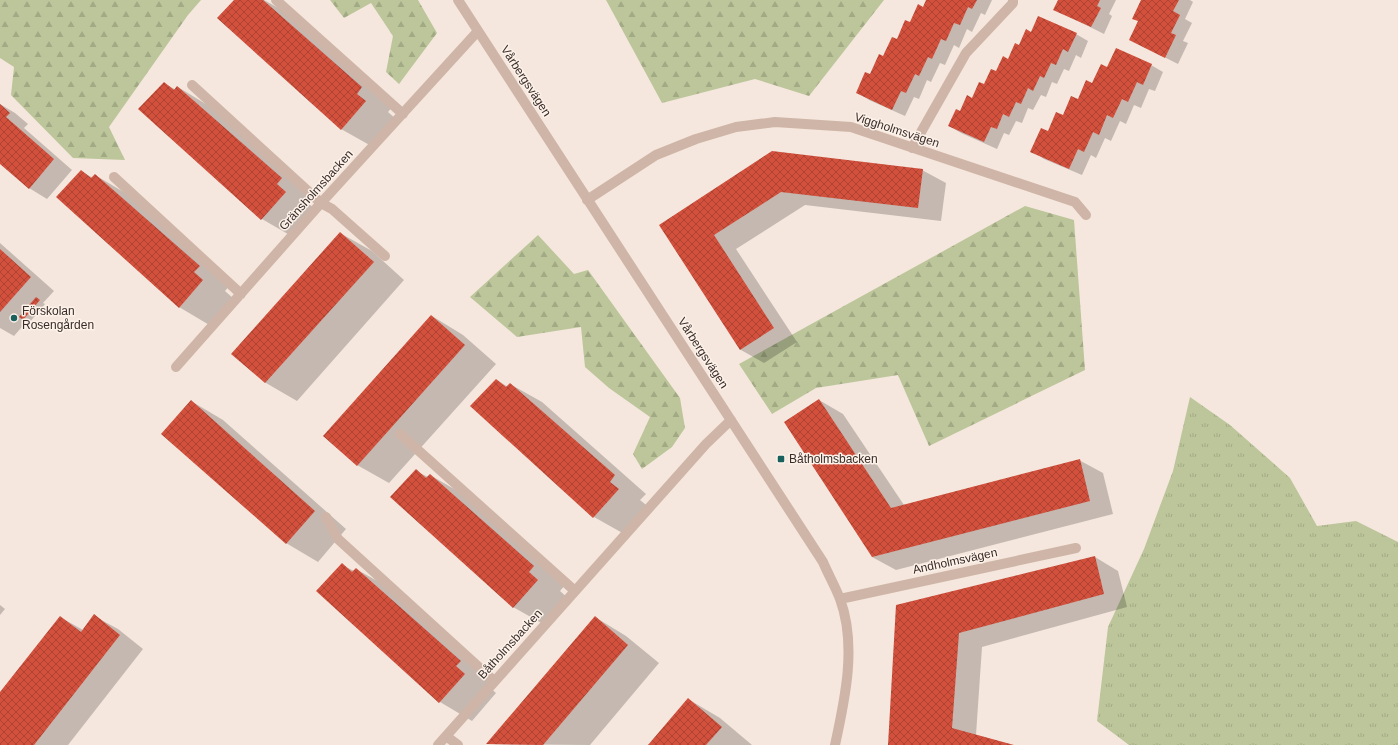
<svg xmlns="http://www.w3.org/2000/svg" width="1398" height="745" font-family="Helvetica,sans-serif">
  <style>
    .forest { fill: url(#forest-firs) }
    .park { fill: url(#park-tufts) }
    .shadow { fill: #0003 }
    .building { fill: url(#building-cross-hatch) }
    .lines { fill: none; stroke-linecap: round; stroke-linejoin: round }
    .minor { stroke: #cfb5a7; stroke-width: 10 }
    .poi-dot { fill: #18615e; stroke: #fcf2ea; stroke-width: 1.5 }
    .labels { text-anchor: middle; stroke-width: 3; stroke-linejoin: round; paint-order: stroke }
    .street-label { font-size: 12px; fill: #3a2c28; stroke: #fcf2ea }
    .poi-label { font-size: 12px; fill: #3a2c28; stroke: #fcf2ea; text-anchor: start }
  </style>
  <defs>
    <pattern id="forest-firs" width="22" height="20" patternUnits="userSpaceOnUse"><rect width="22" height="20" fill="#bcc69a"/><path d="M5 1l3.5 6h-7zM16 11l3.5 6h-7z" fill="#a2aa85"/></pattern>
    <pattern id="park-tufts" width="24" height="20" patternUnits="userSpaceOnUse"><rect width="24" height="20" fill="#bcc69a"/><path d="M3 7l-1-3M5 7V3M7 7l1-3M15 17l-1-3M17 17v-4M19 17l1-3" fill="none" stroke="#a2aa85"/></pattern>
    <pattern id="building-cross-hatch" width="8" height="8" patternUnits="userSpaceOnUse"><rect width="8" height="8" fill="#d3503d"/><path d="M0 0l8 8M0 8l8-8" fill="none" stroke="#ac4333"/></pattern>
  </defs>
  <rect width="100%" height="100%" fill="#f5e7dd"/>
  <path class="forest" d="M0,0H201L188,15L109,127L125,160L73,158L11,95L14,67L0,58Z
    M330,0H418L437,33L399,84L386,72L393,36L371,3L344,18Z
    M606,0H884L809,96L755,79L662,103Z
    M1025,206L1074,220L1085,370L929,446L898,375L816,388L772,414L739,364Z
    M538,235L574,274L588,270L680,398L685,428L672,447L642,469L633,454L650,417L609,388L585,367L581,327L517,337L470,297Z"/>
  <path class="park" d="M1190,397L1230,425L1290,478L1317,526L1356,521L1398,542V745H1129L1097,721L1108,627L1144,549L1173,471Z"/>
  <path class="shadow" d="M236,0H264L289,14L393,106L388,112L397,120L373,147L341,129Z
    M927,0H992L985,15L981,13L972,32L967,29L959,48L954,45L945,65L940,63L931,82L927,80L919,99L914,97L905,116L869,100L857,92L924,8Z
    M1059,0H1116L1109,14L1112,16L1104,34L1054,9Z
    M1142,0H1190L1193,2L1185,19L1192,23L1183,41L1188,43L1178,64L1130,40L1139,21L1133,18Z
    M1032,33L1076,34L1088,41L1081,58L1076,55L1069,71L1064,69L1057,84L1052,82L1046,97L1041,95L1033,110L1028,108L1022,123L1016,121L1009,135L1004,133L997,149L961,133L949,126Z
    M1151,65L1163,72L1155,91L1149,89L1141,108L1134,105L1126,124L1120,121L1111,141L1105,138L1096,158L1091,155L1082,175L1044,159L1032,151L1108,68Z
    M164,83L176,90L178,87L209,106L313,197L308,203L317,211L293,237L262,219Z
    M0,104L15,113L28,124L24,128L72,170L47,199L29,188L0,163Z
    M773,152L922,170L946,183L941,221L805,205L736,249L797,342L764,363L741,350L660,225Z
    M81,171L93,178L95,175L127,194L230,285L225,291L234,299L211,326L179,307Z
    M340,233L372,251L404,280L297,401L266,383L233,353Z
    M0,243L54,291L43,303L45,304L29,323L27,321L14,336L0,328Z
    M432,316L463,335L496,364L389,483L357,465Z
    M497,380L508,387L510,384L542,402L646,494L640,500L650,508L626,535L594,517Z
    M819,400L843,414L904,505L1079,460L1103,473L1113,514L896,570L872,557Z
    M191,401L223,420L346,529L318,562L286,543Z
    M416,471L428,477L430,475L461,493L565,585L560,591L569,599L545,625L513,607Z
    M1095,557L1118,571L1127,607L982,647L976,735L1012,745H889L897,606Z
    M342,565L354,571L356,569L388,587L492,679L487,685L496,693L472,721L440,702L317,591Z
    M0,605L5,609L0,615Z
    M94,616L118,629L143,649L68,745H0V694L60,617L83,630Z
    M595,617L626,636L659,663L590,745L487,744Z
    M688,699L720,718L752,745H649Z"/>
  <path class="building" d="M234,0H263L362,87L357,94L366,101L341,130L217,18Z
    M926,0H977L972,9L968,7L960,25L954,23L946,41L941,39L932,59L928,57L919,76L915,74L906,93L901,91L892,110L856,93L865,72L870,74L879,54L883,56L892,37L897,39L905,20L910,22L918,4L923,7Z
    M1058,0H1100L1097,6L1101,8L1091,27L1053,10Z
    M1141,0H1179L1173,11L1180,15L1171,33L1176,35L1165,58L1129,40L1138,21L1132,19Z
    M1038,16L1077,33L1068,52L1063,49L1056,65L1051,63L1044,78L1040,76L1033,91L1028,88L1021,104L1016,102L1009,117L1003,114L997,129L991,127L984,142L948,126L956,109L960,111L967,95L972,98L979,82L984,84L991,69L996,71L1003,56L1008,59L1015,43L1019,45L1026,29L1031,32Z
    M1116,48L1152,64L1143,85L1137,82L1128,102L1122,99L1113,118L1107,115L1099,135L1093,132L1084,152L1078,149L1069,169L1030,152L1041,128L1048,131L1056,112L1063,115L1071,96L1078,99L1086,80L1092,83L1101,64L1107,67Z
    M164,82L174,90L177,86L282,178L277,184L286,192L261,220L138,109Z
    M0,104L10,113L6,117L54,159L29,189L0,164Z
    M772,151L923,169L918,208L781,192L714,235L774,328L740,350L659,225Z
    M81,170L91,178L95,174L200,266L194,272L203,280L179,308L56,197Z
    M340,232L374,262L265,383L231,354Z
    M0,249L31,277L0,312Z
    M36,297L40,300L23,320L19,317Z
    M431,315L465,345L357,466L323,436Z
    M496,379L506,387L510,383L615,475L610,482L619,489L593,518L470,406Z
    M819,399L891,508L1080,459L1090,501L872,557L784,422Z
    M191,400L315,511L286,544L161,434Z
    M416,469L426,478L430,474L534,566L529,572L538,580L513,608L390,497Z
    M1095,556L1104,594L959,633L952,728L1014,745H888L896,605Z
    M342,563L352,572L356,568L461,661L456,666L465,674L439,703L316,591Z
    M94,614L120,635L34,745H0V692L60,616L81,632Z
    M595,616L628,645L543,745L486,744Z
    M688,698L722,727L706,745H648Z"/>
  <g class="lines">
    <path class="minor" d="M276,0L403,114
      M458,0L823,562C828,574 835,586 840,599C857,645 845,699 835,745
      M192,85L321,203L332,209L385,256
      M912,148L966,53L1013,3V0
      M114,177L241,294
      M587,200L656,155L696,139L736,127L775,122L851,127L1075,202L1086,215
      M176,367L321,203L478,31
      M400,434L575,591
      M326,517L338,539L494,681
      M840,599L1076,548
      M446,736L458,745
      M438,745L706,444L731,420"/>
  </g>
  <g class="poi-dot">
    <circle cx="14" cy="318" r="4"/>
    <rect x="777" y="455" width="8" height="8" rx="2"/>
  </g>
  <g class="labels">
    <g class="street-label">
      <text transform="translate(526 81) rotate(57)" y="4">Vårbergsvägen</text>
      <text transform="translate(897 130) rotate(18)" y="4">Viggholmsvägen</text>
      <text transform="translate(316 190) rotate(-48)" y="4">Gränsholmsbacken</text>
      <text transform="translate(703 353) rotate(57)" y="4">Vårbergsvägen</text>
      <text transform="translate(955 561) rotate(-12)" y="4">Andholmsvägen</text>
      <text transform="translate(510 644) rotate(-48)" y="4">Båtholmsbacken</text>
    </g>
    <g class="poi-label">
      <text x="22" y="315">Förskolan<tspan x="22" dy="14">Rosengården</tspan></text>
      <text x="789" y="463">Båtholmsbacken</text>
    </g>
  </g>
</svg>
